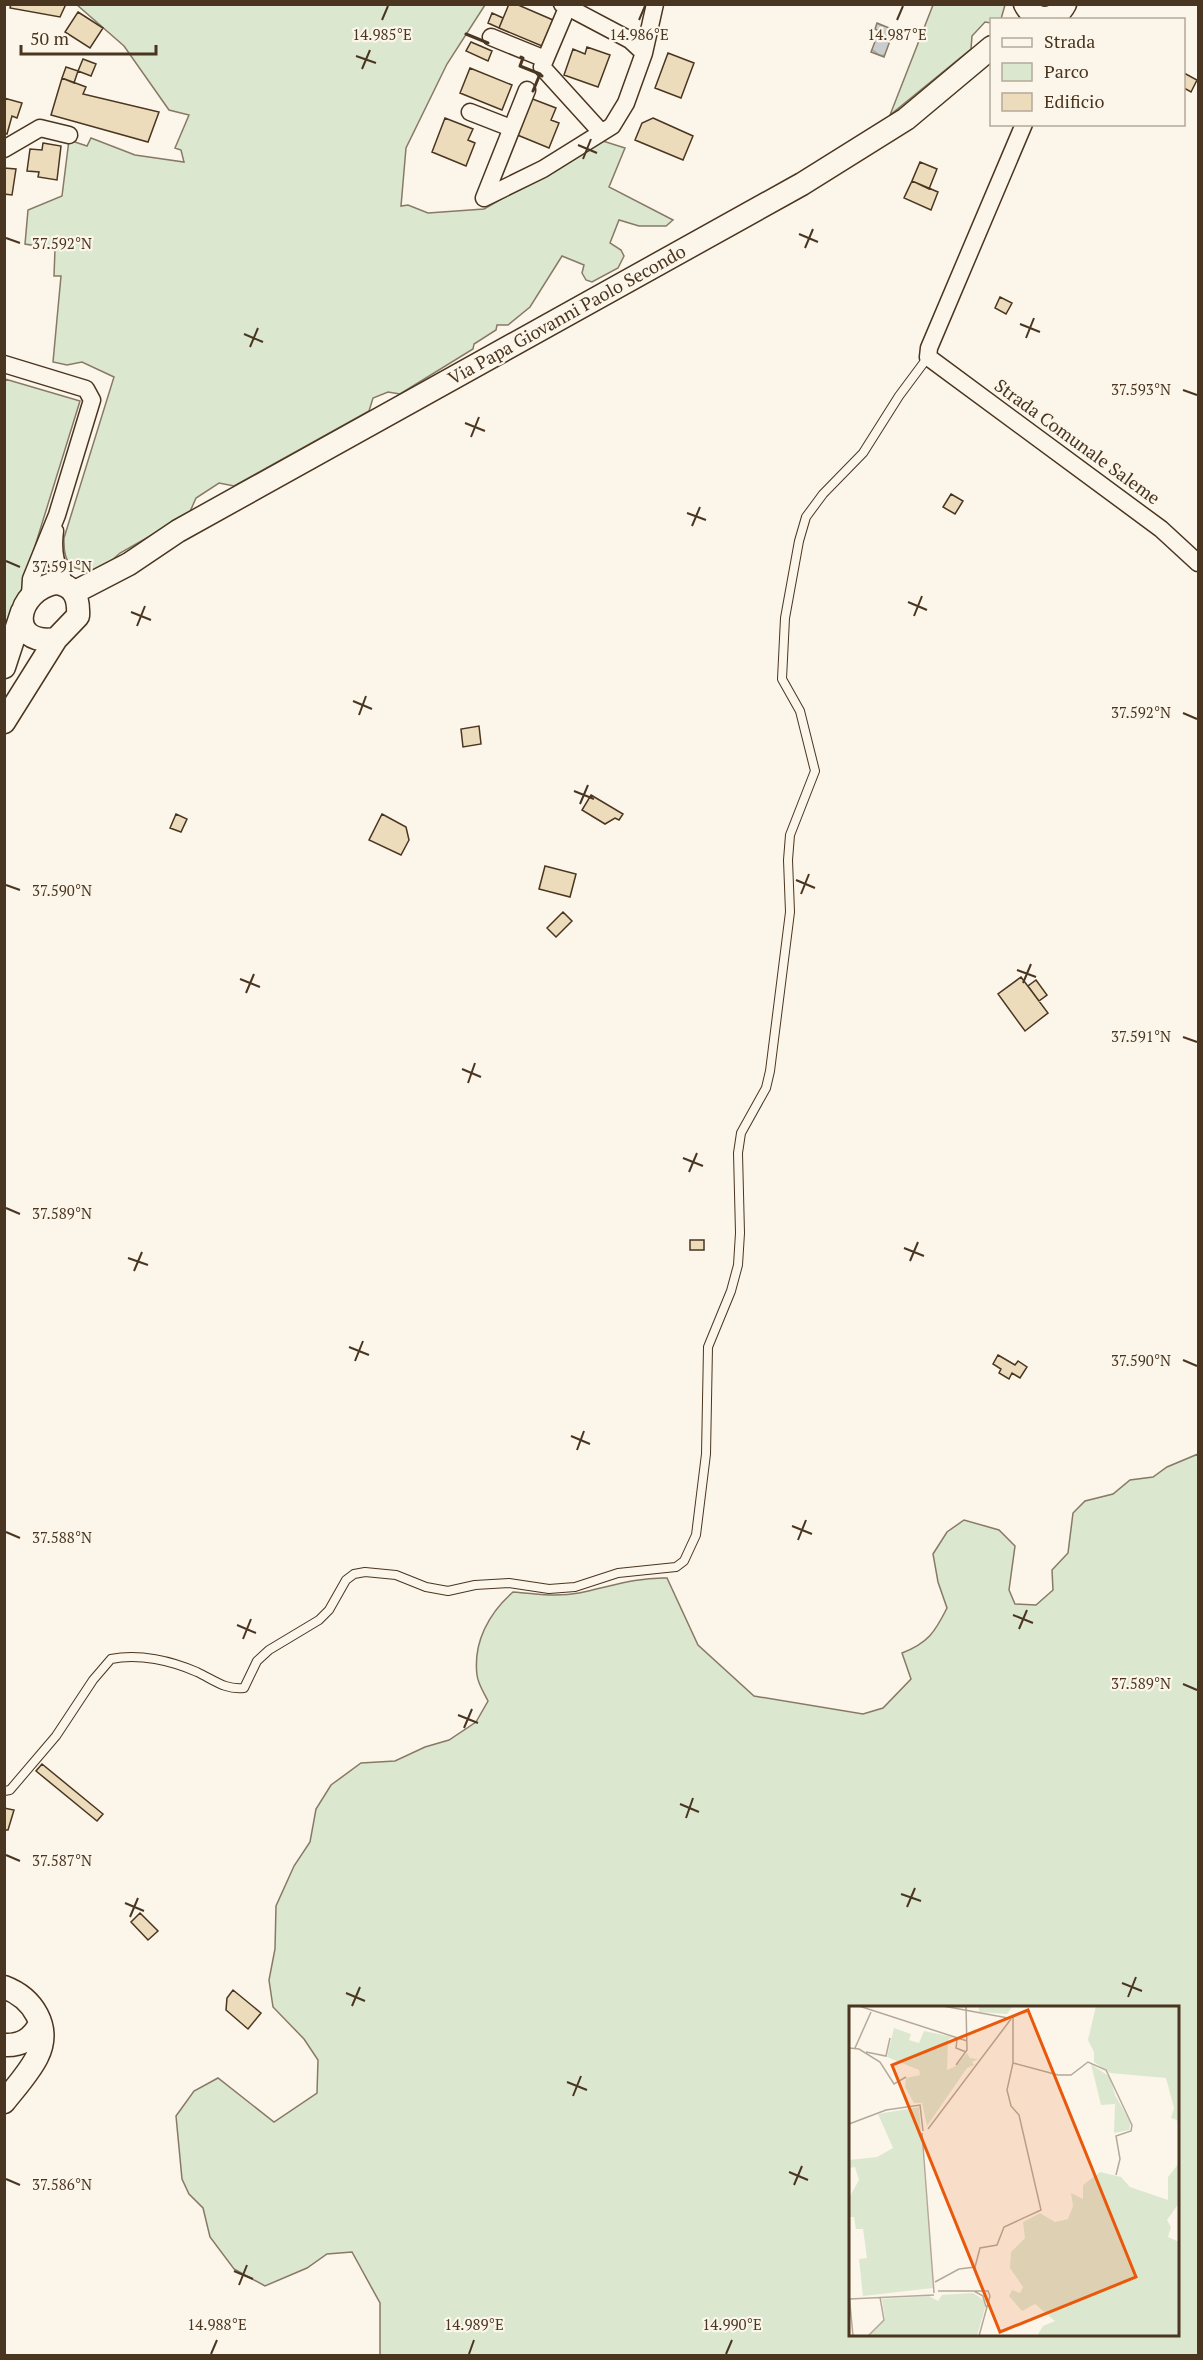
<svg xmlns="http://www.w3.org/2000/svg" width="1203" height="2360" font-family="'PT Serif',serif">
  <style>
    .green { fill: #dce7d0; stroke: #887966; stroke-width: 1.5; fill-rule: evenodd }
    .water { fill: url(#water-waves); stroke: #887966; stroke-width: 1.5 }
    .building { fill: #ecdcbc; stroke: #4a3520; stroke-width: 1.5 }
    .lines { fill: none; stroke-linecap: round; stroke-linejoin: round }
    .lane-casing { stroke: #4a3520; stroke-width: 10 }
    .street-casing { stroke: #4a3520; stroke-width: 19 }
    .secondary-casing { stroke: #4a3520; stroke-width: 25 }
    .lane { stroke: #fbf6e9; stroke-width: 8 }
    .street { stroke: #fbf6e9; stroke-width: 16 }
    .secondary { stroke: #fbf6e9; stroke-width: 22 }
    .wall { stroke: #4a3520; stroke-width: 3 }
    .ticks { fill: none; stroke: #4a3520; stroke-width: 2 }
    .labels { text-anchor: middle; stroke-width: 4.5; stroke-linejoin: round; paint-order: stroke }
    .street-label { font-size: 18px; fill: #4a3520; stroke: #fbf6e9 }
    .inset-road { fill: none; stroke: #b4a999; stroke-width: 1.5 }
    .view { fill: #e8590c; fill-opacity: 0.15; stroke: #e8590c; stroke-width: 3 }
    .inset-edge { fill: none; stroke: #4a3520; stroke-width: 3 }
    .ticks-label { font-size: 15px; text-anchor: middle; fill: #4a3520; stroke: #fbf6e9; stroke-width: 4.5; stroke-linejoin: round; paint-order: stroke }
  </style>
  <defs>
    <pattern id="water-waves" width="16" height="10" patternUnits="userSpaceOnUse" patternTransform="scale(1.5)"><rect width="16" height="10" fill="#c9cecd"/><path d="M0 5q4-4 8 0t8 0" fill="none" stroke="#a5a8a6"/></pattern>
  </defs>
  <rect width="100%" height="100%" fill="#fbf6e9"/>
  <path class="green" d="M76,4L485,5L447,64L406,148L401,206L408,205L428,213L484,209L603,141L625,148L609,187L673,220L666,226H639L619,220L610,243L621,250L624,256L618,268L592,282L586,280L582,273L584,265L562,256L530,307L508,325H497L496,330L474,344L473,349L400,394L388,392L373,398L369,411L234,486L219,483L196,498L189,514L120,553L100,571C72,571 63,567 64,538L114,377L82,362L67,365L53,362L61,276H54L55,249L25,244L28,210L62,196L69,140L87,146L91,138L135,155L184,162L181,150L175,148L189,115L169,110L124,46Z
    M933,5H1005L1001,19L992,20L991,23L985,22L972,36L971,49L890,115Z
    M5,379L80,401L13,617L5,621Z
    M1198,1454V2355H380V2303L352,2252L327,2254L307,2268L265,2286L234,2269L210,2237L203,2208L189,2194L182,2179L176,2116L194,2091L218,2078L274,2122L317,2093L318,2060L304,2039L273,2007L269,1980L275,1949L276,1906L294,1866L310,1842L316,1809L331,1785L361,1763L395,1761L425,1747L449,1740L476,1722L488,1701C484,1693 478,1684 477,1675C473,1642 489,1613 513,1592C535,1594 557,1597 579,1593C609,1587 636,1577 667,1578L698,1645L754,1696L863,1714L883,1708L911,1679L902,1653C928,1643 935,1632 947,1608L938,1582L933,1554L947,1532L964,1520L999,1530L1015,1546L1009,1590L1015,1604L1036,1605L1053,1590L1052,1570L1068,1553L1073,1513L1085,1501L1113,1494L1130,1480L1153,1477L1167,1467ZM850,2008H1178V2334H850Z"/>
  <path class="water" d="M877,23L894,30L884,57L871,52L879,31L875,29Z"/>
  <path class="building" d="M11,4H66L60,17L10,8Z
    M509,4H516L553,20L542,46L499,28Z
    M78,12L103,28L90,48L65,32Z
    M492,13L503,18L499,28L488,23Z
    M471,42L492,51L488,61L466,51Z
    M587,47L610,55L598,87L564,75L573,49L585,54Z
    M668,53L694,63L681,98L655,88Z
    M83,59L96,64L91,76L78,71Z
    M66,67L78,71L74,83L62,78Z
    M470,68L512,85L502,110L460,93Z
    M1184,73L1197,80L1191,92L1184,88Z
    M62,78L86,87L83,94L159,112L148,142L51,115Z
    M4,98L22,103L17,118L12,116L7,134L4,133Z
    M530,98L556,108L551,120L559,123L549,148L515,134Z
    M445,118L473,129L468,140L475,143L466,166L432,152Z
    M653,118L693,136L683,160L635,140L642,123Z
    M43,143L61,146L57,180L38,177L39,172L27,171L30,149L42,150Z
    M920,162L937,169L929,189L912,181Z
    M4,168L16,169L12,195L4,194Z
    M912,181L938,192L931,210L904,198Z
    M1000,297L1012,303L1006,314L995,308Z
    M951,494L963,501L955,514L943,507Z
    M479,726L481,744L463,747L461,729Z
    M591,795L623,814L619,820L615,818L605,824L582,810Z
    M176,814L187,819L181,832L170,828Z
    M382,814L406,827L409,840L401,855L369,840Z
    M545,866L576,874L570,897L539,889Z
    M563,912L572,921L556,937L547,928Z
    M1021,977L1048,1013L1025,1031L998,994Z
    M1036,980L1047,995L1039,1001L1028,986Z
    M690,1240H704V1250H690Z
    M998,1355L1015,1365L1018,1361L1027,1367L1020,1378L1012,1373L1009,1379L999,1373L1001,1369L993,1364Z
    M42,1764L103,1814L97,1821L36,1771Z
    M4,1808L14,1810L8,1830H4Z
    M140,1913L158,1931L148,1940L131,1922Z
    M233,1990L261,2013L248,2029L226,2010L227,1998Z"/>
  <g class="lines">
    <defs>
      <path id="lane" d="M4,1791L10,1790L56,1736L93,1680L111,1659C139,1653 172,1661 197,1672C214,1680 225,1690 244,1688L257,1661L269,1650L319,1620L329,1610L346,1580L354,1574L365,1572L396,1575L426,1587L448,1591L475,1585L509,1583L549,1589L575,1587L618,1573L676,1567L684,1561L696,1535L706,1454L708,1347L731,1291L738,1265L740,1233L738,1153L741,1133L766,1088L770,1071L790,912L788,860L790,835L815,771L800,711L782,679L785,618L799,541L806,517L823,494L863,453L899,396L928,357"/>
      <path id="street" d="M562,4L630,40L644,53
        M567,8L542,67L601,132
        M491,37L545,59
        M470,112L511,128
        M1024,124L929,348L928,357L1161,529L1198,563
        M4,149L40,128L69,135
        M484,198L543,169L612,126L626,103L644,53L655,4
        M484,198L527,90
        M4,364L86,389L92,400L57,515L31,579L30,595
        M55,531C52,553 56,566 66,585"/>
      <path id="secondary" d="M1025,4C1034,23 1056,22 1065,4
        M56,583C75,586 79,598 78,616L56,639C5,646 16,590 56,583Z
        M75,592L129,564L178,531L802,184L906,119L992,47
        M4,667L22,612
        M4,722L56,639
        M4,1987C33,1998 52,2027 37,2057C29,2073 15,2088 4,2102
        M4,2045C21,2046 32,2039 40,2024"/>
    </defs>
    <use href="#lane" class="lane-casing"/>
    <use href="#street" class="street-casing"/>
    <use href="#secondary" class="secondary-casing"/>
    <use href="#lane" class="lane"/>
    <use href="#street" class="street"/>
    <use href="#secondary" class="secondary"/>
    <path class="wall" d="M466,34L488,43
      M521,57L523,58L520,66L540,74
      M533,91L540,74L542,76"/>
  </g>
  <path class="ticks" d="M382,20L388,6M639,20L645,6M897,20L903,6M356,56L376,63M362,69L370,50M578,145L597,153M583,159L591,139M799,234L818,242M6,238L20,243M805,248L813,229M1020,324L1040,332M244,334L263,342M1026,338L1034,318M250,347L258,328M1183,390L1197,395M465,423L485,431M471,437L479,417M687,513L706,520M692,526L700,507M6,561L20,567M908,602L927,610M131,612L151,620M914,616L922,596M137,626L145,606M353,701L372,709M1183,713L1197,719M359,715L366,696M574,791L594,799M580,804L588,785M796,880L815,888M6,885L20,890M801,894L809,874M1017,970L1036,977M240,979L260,987M1023,983L1031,964M246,993L254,974M1183,1037L1197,1042M462,1069L481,1077M468,1083L475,1063M683,1158L703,1166M689,1172L697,1153M6,1208L20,1214M904,1248L924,1256M128,1258L148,1265M910,1261L918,1242M134,1271L142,1252M349,1347L369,1355M1183,1360L1197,1366M355,1361L363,1341M571,1436L590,1444M577,1450L584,1431M792,1526L812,1534M6,1532L20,1538M798,1540L806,1520M1013,1615L1033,1623M237,1625L256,1633M1019,1629L1027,1610M243,1639L251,1619M1183,1684L1197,1690M458,1715L478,1723M464,1728L472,1709M680,1804L699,1812M686,1818L693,1798M6,1855L20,1861M901,1894L921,1901M125,1903L144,1911M907,1907L915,1888M130,1917L138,1898M1122,1983L1142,1991M346,1993L365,2001M1128,1997L1136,1977M352,2006L360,1987M567,2082L587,2090M573,2096L581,2076M789,2172L808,2180M6,2179L20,2185M794,2185L802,2166M234,2271L253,2279M239,2285L247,2265M211,2354L217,2340M469,2354L474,2340M726,2354L732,2340"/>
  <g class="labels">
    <g class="street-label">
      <text transform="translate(567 315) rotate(-29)" y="6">Via Papa Giovanni Paolo Secondo</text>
      <text transform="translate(1077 442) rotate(36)" y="6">Strada Comunale Saleme</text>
    </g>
  </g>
  <g transform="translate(849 2006)">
    <rect width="330" height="330" fill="#fbf6e9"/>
    <path d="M130,0H164L158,8L130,6ZM247,0H330V126L328,114L322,112L325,102L317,72L261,67L245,56V46L239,34ZM45,22L62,28L60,34L70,37L75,25L104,31L99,34L98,64L107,60L118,47L121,52L129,53L123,56L125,59L118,62L78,120L73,97H65L56,81L57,72L71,69L70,64L38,51ZM242,58L261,71L266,89L282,117L280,124L265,127L266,98L252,99ZM70,101L84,282L14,290L10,253L18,252L14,223H7L5,211H0V192L10,174L6,161L0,162V154L28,151L44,142L29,108ZM330,157V197L318,214L322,221L319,231L330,236V330H188L194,320L206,315L186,298L173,305L160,290L163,284L171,287L174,281L161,262L162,246L176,232L174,216L191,207L206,216L219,213L224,200L222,187L234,193V179L251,166L272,171L281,181L319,194V171ZM124,287L135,294L136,302L128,330H20L36,313L33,293L80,290L89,295L93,289Z" fill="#dce7d0"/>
    <path class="inset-road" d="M10,0L118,35M94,0L159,12M108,34L107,42L117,46M0,42L10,43L31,56L45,78L57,71M6,42L22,6M17,46L37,50L41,32M164,57L209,69H222L239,56L257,64L283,119L282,125L267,130L271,153L267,169M107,59L118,44L117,0M0,118L37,104L71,99L74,125M79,123L162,13M73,127L85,287M86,276L110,263L126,261L131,242L148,239L155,221L192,204L170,109L162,100L158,84L164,57V11M89,285H139L141,290L130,330M125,285L134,290L137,301M0,288L4,330M0,293L85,289M19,330L35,314L31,291"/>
    <path class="view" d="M179,4L287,271L151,326L43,59Z"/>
    <rect width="330" height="330" class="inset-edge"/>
  </g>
  <g class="ticks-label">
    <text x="639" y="40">14.986°E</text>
    <text x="382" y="40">14.985°E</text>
    <text x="897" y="40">14.987°E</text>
    <text x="62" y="249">37.592°N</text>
    <text x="1141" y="395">37.593°N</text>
    <text x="62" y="572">37.591°N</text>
    <text x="1141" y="718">37.592°N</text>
    <text x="62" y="896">37.590°N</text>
    <text x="1141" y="1042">37.591°N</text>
    <text x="62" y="1219">37.589°N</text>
    <text x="1141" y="1366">37.590°N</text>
    <text x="62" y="1543">37.588°N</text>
    <text x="1141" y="1689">37.589°N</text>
    <text x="62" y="1866">37.587°N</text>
    <text x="62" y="2190">37.586°N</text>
    <text x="217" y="2330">14.988°E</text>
    <text x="474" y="2330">14.989°E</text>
    <text x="732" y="2330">14.990°E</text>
  </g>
  <rect width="1203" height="2360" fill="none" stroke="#4a3520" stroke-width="12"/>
  <rect x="990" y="18" width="195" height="108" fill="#fbf6e9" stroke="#b4a999" stroke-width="1.5"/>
  <rect x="1002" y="38" width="30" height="9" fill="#fbf6e9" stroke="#b4a999" stroke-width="1.5"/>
  <text x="1044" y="48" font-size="18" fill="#4a3520">Strada</text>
  <rect x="1002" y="63" width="30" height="18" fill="#dce7d0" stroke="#b4a999" stroke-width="1.5"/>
  <text x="1044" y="78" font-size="18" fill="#4a3520">Parco</text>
  <rect x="1002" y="93" width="30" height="18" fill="#ecdcbc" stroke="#b4a999" stroke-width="1.5"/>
  <text x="1044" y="108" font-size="18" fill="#4a3520">Edificio</text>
  <path d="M21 45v9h135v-9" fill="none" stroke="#4a3520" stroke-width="3"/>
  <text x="30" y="45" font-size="18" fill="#4a3520" stroke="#fbf6e9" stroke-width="4.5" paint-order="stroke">50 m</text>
</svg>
